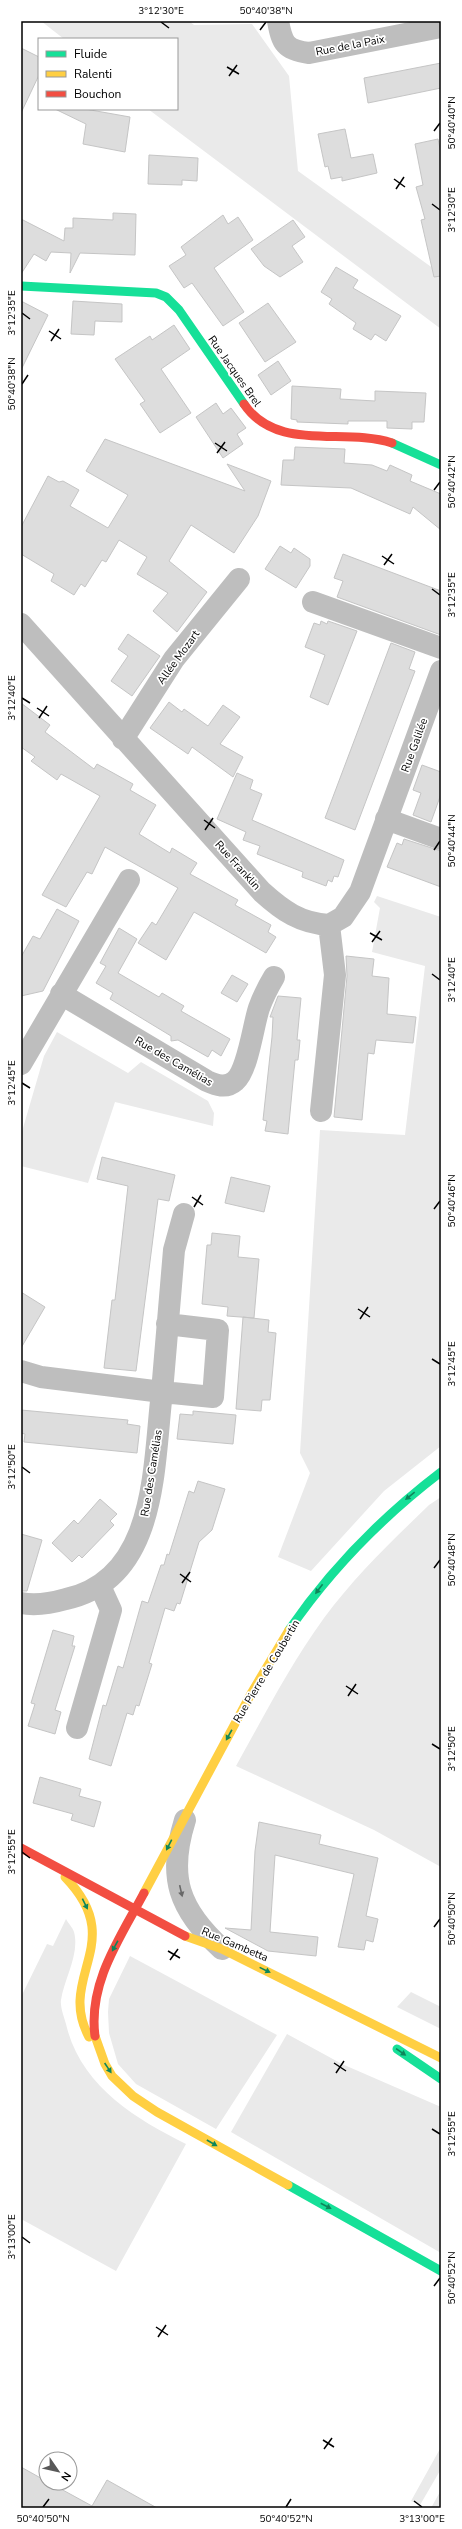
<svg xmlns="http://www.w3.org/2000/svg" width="462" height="2529" font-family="'Nunito Sans',sans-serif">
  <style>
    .green { fill: #eaeaea }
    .building { fill: #ddd; stroke: #c5c5c5 }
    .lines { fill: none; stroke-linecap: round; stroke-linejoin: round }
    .street { stroke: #bebebe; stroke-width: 22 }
    .fast { stroke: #16e098; stroke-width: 9 }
    .slow { stroke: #ffcf43; stroke-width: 9 }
    .jam { stroke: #f24e42; stroke-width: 9 }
    .oneway { fill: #0d865b }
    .oneway2 { fill: #686868 }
    .ticks { fill: none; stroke: #000; stroke-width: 1.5 }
    .labels { text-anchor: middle; stroke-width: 3.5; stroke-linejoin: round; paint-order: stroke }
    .street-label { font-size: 11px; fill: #000; stroke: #fff }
    .neatline { fill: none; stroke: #000; stroke-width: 1.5 }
    .ticks-label { font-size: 10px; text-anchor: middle; fill: #000 }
  </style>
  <rect width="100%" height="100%" fill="#fff"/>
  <path class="green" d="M41,21H189L194,25L252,24L289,76L298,171L441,274V329L148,109H177V39H64Z
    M377,896L441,917V1446L384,1491L311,1571L278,1557L310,1473L300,1453L320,1130L405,1135L425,966L372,952L380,908L374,902Z
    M57,1032L128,1073L141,1062L208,1101L214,1113L213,1126L115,1102L88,1183L21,1166V1135L44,1056Z
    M441,1497V1867L374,1830L236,1766C264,1716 290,1665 324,1618C355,1576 392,1541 429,1505Z
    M66,1919C68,1923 73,1928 74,1932C80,1954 64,1979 61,2000C60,2007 64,2017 66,2024C80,2085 134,2118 186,2144L116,2271L21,2219V1997L47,1944L53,1946Z
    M130,1956L277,2035L216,2129L136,2084L118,2064L109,2033L108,2012L109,1999Z
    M411,1992L441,2007V2029L397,2007Z
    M287,2034L342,2064L441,2107V2253L231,2132Z
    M441,2447V2469L420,2505L411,2501Z
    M441,2490V2506L431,2508Z"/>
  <path class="building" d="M21,48L39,57V75L21,113Z
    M441,63V88L368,103L364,78Z
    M55,109H85L130,117L125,152L83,144L86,124Z
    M345,129L351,158L373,154L377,173L342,181V177L331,179L328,166L325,167L318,134Z
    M438,139L441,153V276L434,277L421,220L425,219L416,187L423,185L415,144Z
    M149,155L198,158L197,181L182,180V185L148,184Z
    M113,213L136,214L135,255L80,253L70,273L71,253L51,252L46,261L34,254L21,274V219L64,241L65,228H73V218L113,220Z
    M223,215L228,224L238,217L253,240L214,268L244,312L223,326L192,283L184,288L169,266L186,255L181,247Z
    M293,220L305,237L292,246L303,262L280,277L264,266L251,249Z
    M336,267L358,280L353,288L401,316L386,341L375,334L371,340L353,329L356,323L329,304L332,299L321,292Z
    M21,301L48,315L21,370Z
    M73,301L122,304V322L95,321L94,335L71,334Z
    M268,303L296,342L265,362L239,323Z
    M174,325L190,349L161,369L191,413L160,433L140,404L145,401L115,359L150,336L152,340Z
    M278,361L291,381L271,395L258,375Z
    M292,386L341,389L340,399L375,401V391L426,393L424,422H412V429L387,428V421H348V424L297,422V420L291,419Z
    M216,403L223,414L231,408L246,428L237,434L243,444L223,458L196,417Z
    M105,439L245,491L227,464L271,481L258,516L234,553L191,525L169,561L207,592L177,632L153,611L168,593L137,574L147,557L119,540L106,562L102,560L85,587L81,584L74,595L51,581L54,574L21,554V527L48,476L59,482L63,481L79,490L70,506L108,528L128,495L86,471Z
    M295,447L345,449L344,463L372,465L387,471L390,465L412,475L410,481L441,494V530L413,507L410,514L351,488L281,485L283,460H294Z
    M280,546L291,553L294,548L310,559V566L296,588L265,569Z
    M343,554L441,591V635L337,597L343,581L334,578Z
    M321,621L327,624L328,621L357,631L328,705L310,697L325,655L305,647L314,623L320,625Z
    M128,634L160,656L132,696L111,681L128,656L118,649Z
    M391,643L415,652L409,669L415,671L355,830L325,818Z
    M169,702L182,712L184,709L208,726L223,705L240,717L220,744L243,757L233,777L192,747L188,754L150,728Z
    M21,703L50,725L45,732L94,769L97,764L133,784L130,790L156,805L139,834L170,853L172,848L197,863L190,874L238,900L235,905L271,925L268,932L276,937L266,953L194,912L166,960L138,943L152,922L156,925L178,888L105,847L92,874L87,872L66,907L42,895L100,796L61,774L57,780L31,761L35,757L21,747Z
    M422,765L441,772V794L431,822L413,815L421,793L413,790Z
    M237,773L253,780L250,789L262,794L252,820L344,860L338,877L334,876L332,882L328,880L326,886L302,877L303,872L257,854L260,846L243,840L246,832L217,819Z
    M404,839L441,851V887L387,867L397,843L402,845Z
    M57,909L79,921L43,991L21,996V957L33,936L40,939Z
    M119,928L137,939L118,973L159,997L162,993L184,1006L181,1011L230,1039L221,1056L212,1050L208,1057L178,1040L171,1041V1036L110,999L113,993L96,983L106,966L100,963Z
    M346,956L374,959L372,976L389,978L387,1014L416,1017L413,1043L376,1040L374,1054L368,1053L362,1120L334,1117L347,976Z
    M232,975L248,984L237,1002L221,993Z
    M278,996L301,998L297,1040H300L299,1051L298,1060H295L288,1134L265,1131L267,1121L263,1120L272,1037L273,1017H270Z
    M102,1157L175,1175L169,1201L158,1199L136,1371L104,1368L112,1300H115L128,1186L97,1179Z
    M231,1177L270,1186L264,1212L225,1203Z
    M212,1233L240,1236L238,1257L259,1259L254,1318L227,1316L228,1307L202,1304L207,1245H211Z
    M21,1292L45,1307L21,1348Z
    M243,1317L269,1320L268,1332L276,1333L270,1400H262L261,1411L236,1409Z
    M21,1410L128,1420L127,1424L140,1426L137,1453L24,1442L25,1434L21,1433Z
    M193,1411L236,1415L233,1444L177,1439L180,1414L193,1415Z
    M198,1481L225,1489L212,1530L199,1542L180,1604L177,1603L174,1611L165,1608L149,1663L152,1664L139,1706L136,1705L133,1715L127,1713L111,1766L89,1759L103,1705L106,1706L118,1666L123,1668L142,1601L148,1603L161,1565H164L167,1554L169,1555L189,1491L194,1493Z
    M100,1499L117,1514L110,1521L114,1525L82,1558L79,1555L72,1562L52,1543L74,1520L78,1524Z
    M21,1534L42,1540L27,1591H21Z
    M53,1630L74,1636L72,1646H75L55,1710L61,1712L55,1734L28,1726L35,1704L31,1703Z
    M40,1777L81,1789L79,1796L101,1802L94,1827L71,1820L73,1814L33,1803Z
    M259,1822L321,1835L319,1844L378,1858L366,1916L378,1919L373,1942L366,1940L364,1950L338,1947L354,1874L275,1855L270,1932L318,1937L316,1956L268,1951L225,1928L251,1930L255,1851Z
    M21,2467L46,2481V2483H50L92,2506L107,2480L157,2508H21Z"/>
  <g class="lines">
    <path class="street" d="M278,21C282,43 285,50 309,53L441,27
      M313,602L441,648
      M21,624L262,892C283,911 300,923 329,925
      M123,739L174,659L239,579
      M386,819L441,839
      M329,925L343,917L360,892L441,671
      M61,994L207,1081C216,1085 226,1089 235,1081C248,1070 253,1026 259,1008C263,997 268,987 274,977
      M21,1064L129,880
      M321,1111L335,975L329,925
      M21,1371L41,1377L162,1392L174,1250L184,1214
      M21,1603C36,1606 52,1603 66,1599C158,1579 153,1466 162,1392L213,1397L218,1330L167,1324
      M77,1728L111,1610L100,1586
      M185,1820C167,1877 179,1910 222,1949"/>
    <path class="fast" d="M21,286L156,293L166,297L179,310L244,404
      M392,443L441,465
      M289,1630C331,1569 382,1517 441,1472
      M397,2049L441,2079
      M288,2185L441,2271"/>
    <path class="slow" d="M65,1877C129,1943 56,1976 89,2037
      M144,1893L252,1692L289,1630
      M185,1936L222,1949L441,2058
      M95,2036L105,2064L112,2076L133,2096L157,2112L288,2185"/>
    <path class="jam" d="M244,404C277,453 344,427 392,443
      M21,1848L185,1936
      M95,2036C88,1983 120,1938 144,1893"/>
  </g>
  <defs><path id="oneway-solid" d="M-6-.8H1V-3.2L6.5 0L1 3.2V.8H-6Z"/></defs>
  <g class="oneway">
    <use href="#oneway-solid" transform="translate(410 1496) rotate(141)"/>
    <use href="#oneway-solid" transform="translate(319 1589) rotate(127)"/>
    <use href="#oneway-solid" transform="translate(229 1735) rotate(119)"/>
    <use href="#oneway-solid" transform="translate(169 1845) rotate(117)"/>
    <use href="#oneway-solid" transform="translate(85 1904) rotate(64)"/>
    <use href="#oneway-solid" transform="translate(115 1946) rotate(119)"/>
    <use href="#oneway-solid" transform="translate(265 1970) rotate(26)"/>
    <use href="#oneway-solid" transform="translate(401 2052) rotate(35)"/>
    <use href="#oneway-solid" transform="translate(108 2068) rotate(56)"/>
    <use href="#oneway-solid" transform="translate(212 2143) rotate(30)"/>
    <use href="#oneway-solid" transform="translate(326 2206) rotate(28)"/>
  </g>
  <use class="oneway2" href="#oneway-solid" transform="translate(181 1891) rotate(77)"/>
  <path class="ticks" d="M161,22L169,28M260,30L266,22M227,67L239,74M229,76L237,65M434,131L440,123M394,179L405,187M396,189L404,177M432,204L440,210M22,313L30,319M49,331L61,339M51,341L59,329M22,384L28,375M215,443L227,451M217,453L225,442M434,490L440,482M382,556L394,564M384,565L392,554M432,589L440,595M22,698L30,703M37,708L49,716M39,718L47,706M204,820L215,828M205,830L213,818M434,850L440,841M370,933L382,940M372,942L380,931M432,974L440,980M22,1083L30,1088M192,1197L203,1205M194,1207L201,1195M434,1209L440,1201M358,1309L370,1317M360,1319L368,1307M432,1359L440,1364M22,1467L30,1473M434,1568L440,1560M180,1574L191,1582M182,1583L190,1572M346,1686L358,1694M348,1696L356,1684M432,1744L440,1749M22,1852L30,1858M434,1927L440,1919M168,1951L180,1958M170,1960L178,1949M334,2063L346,2071M336,2073L344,2061M432,2129L440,2134M22,2237L30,2243M434,2286L440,2278M156,2327L168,2335M158,2337L166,2325M323,2440L334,2447M324,2449L332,2438M414,2501L422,2507M43,2507L49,2499M286,2507L291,2499"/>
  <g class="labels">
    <g class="street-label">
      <text transform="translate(350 45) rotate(-11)" y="4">Rue de la Paix</text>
      <text transform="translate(235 371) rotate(55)" y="4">Rue Jacques Brel</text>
      <text transform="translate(178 657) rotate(-54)" y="4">Allée Mozart</text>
      <text transform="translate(414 745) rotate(-70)" y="4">Rue Galilée</text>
      <text transform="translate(238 865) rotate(48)" y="4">Rue Franklin</text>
      <text transform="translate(174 1061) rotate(30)" y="4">Rue des Camélias</text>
      <text transform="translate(151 1473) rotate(-81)" y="4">Rue des Camélias</text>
      <text transform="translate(266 1671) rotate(-59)" y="4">Rue Pierre de Coubertin</text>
      <text transform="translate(235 1944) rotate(23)" y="4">Rue Gambetta</text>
    </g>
  </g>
  <rect width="462" height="2529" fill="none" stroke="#ffffff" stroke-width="44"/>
  <rect x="38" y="38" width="140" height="72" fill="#ffffff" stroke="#999999"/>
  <rect x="46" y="51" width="20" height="6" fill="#16e098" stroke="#999999"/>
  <text x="74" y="58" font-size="12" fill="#000000">Fluide</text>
  <rect x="46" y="71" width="20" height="6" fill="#ffcf43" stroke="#999999"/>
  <text x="74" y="78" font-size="12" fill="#000000">Ralenti</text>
  <rect x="46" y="91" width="20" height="6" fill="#f24e42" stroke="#999999"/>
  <text x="74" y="98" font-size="12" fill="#000000">Bouchon</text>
  <g transform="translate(58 2471) rotate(124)"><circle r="19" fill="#ffffff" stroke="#999999"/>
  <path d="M0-3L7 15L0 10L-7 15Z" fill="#595959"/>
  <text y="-6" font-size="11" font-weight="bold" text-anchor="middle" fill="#000000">N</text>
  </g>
  <rect x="22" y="22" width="418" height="2485" class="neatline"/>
  <g class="ticks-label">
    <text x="161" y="14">3°12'30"E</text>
    <text x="266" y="14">50°40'38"N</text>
    <text transform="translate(451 123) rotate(-90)" y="4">50°40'40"N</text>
    <text transform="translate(451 210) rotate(-90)" y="4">3°12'30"E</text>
    <text transform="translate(11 313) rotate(-90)" y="4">3°12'35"E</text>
    <text transform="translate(11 384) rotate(-90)" y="4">50°40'38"N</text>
    <text transform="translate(451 482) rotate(-90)" y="4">50°40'42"N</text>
    <text transform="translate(451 595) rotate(-90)" y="4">3°12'35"E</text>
    <text transform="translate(11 698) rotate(-90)" y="4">3°12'40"E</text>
    <text transform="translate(451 841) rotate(-90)" y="4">50°40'44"N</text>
    <text transform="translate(451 980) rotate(-90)" y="4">3°12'40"E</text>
    <text transform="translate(11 1083) rotate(-90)" y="4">3°12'45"E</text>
    <text transform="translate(451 1201) rotate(-90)" y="4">50°40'46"N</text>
    <text transform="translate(451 1364) rotate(-90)" y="4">3°12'45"E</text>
    <text transform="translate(11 1467) rotate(-90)" y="4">3°12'50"E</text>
    <text transform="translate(451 1560) rotate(-90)" y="4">50°40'48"N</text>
    <text transform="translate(451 1749) rotate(-90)" y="4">3°12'50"E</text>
    <text transform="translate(11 1852) rotate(-90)" y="4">3°12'55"E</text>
    <text transform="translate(451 1919) rotate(-90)" y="4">50°40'50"N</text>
    <text transform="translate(451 2134) rotate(-90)" y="4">3°12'55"E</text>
    <text transform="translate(11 2237) rotate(-90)" y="4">3°13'00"E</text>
    <text transform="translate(451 2278) rotate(-90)" y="4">50°40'52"N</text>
    <text x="43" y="2522">50°40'50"N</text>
    <text x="286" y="2522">50°40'52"N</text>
    <text x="422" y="2522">3°13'00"E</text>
  </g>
</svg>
